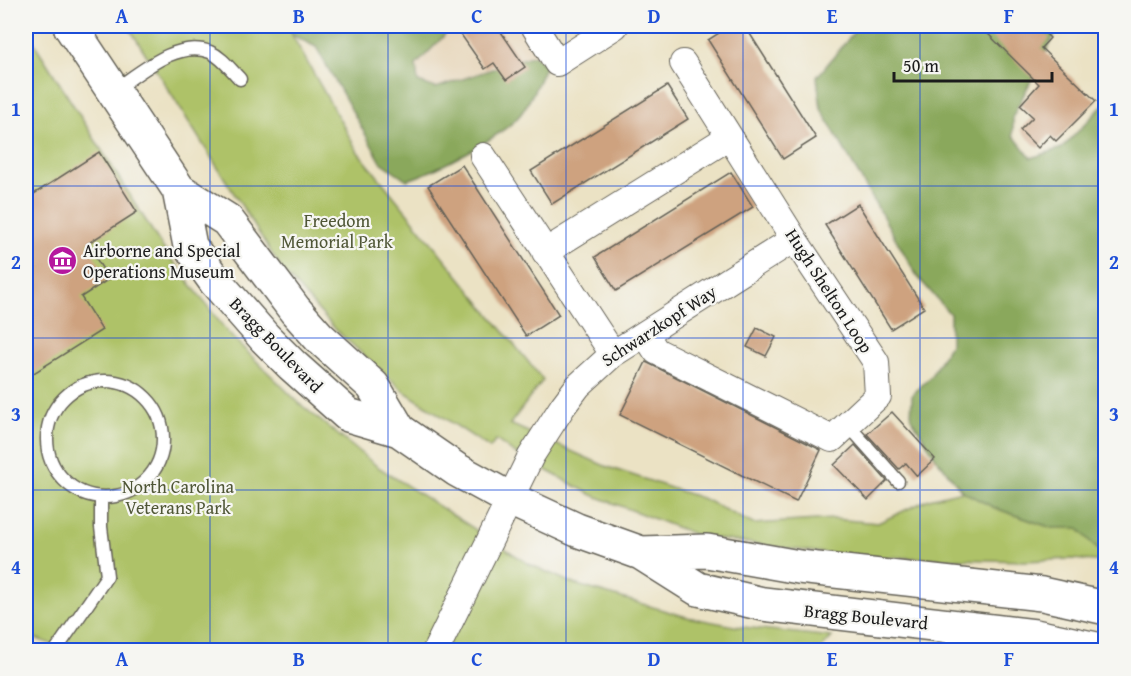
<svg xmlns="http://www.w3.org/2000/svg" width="1131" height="676" font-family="'Gentium Book Plus',serif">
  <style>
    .built { fill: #e6d4b7 }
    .green { fill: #aec267; stroke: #656f42; stroke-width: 1.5 }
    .forest { fill: #8aa85c; stroke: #53623c; stroke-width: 1.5 }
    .building { fill: #cea27f }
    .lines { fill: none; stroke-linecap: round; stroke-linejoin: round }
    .lane-casing { stroke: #646157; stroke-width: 15 }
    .street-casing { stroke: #646157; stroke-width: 28 }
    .primary-casing { stroke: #646157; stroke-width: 36 }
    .lane { stroke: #fff; stroke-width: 12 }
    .street { stroke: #fff; stroke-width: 26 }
    .primary { stroke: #fff; stroke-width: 33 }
    .grid { fill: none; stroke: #1d4ed8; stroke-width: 1.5; stroke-opacity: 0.55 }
    .labels { text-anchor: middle; stroke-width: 4.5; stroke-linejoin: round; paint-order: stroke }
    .park-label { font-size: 18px; fill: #4f5636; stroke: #f6f6f2 }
    .poi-label { font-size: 18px; fill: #1c1c1c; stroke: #f6f6f2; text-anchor: start }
    .street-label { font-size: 18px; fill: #1c1c1c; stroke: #f6f6f2 }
    .neatline { fill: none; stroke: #1d4ed8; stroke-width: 2 }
    .grid-label { font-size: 20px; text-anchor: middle; font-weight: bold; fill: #1d4ed8 }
  </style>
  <rect width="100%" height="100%" fill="#f6f6f2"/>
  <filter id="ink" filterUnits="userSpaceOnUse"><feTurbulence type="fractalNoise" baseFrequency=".0167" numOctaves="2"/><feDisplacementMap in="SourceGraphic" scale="12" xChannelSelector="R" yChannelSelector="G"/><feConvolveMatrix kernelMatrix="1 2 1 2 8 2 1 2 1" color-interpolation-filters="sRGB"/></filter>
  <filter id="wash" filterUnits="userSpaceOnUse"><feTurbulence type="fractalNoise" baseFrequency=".008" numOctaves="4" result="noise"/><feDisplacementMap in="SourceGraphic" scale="24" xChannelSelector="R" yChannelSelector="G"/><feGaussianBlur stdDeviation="1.35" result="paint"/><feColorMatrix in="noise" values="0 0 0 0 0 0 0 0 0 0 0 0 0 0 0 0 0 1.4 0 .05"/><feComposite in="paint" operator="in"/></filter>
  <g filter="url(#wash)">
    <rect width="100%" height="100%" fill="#ebe2c4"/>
    <path class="built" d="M388,26H520L546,65L519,115L496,136L436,88L418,82Z"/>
    <path class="green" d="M128,26H290L292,35L358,152L543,380L510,424L605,466L704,499L753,524L834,519L878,523L929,499L962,491L995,508L1052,528L1105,518V562L1072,559L1024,561L883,557L824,553L702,537L592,495L514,453L496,440L490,448L405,392L337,331L283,271Z
      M26,30L163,248L228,333L300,404L378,467L529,564L574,584L687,617L734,626L832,637L820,650H58L57,646L26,635Z"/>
    <path class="forest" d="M290,26H450L443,37L416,65L418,82L436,88L534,55L546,65C538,82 531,101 520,115C502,137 434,172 407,180L381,162L316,47L292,35Z
      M855,26H1059L1013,116V135L1031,158L1062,148L1105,103V551H1099L1078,528H1052L995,508L962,491L936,458L911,418L912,395L931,376L950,344V314L917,276L821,109L817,77L854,32Z"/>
    <g id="blocks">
      <path class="building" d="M455,26H497L525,67L506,80L494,63L485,69Z
        M730,26H745L816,138L783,159L708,40Z
        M980,26H1038L1050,38L1041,48L1096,101L1056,141L1050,135L1038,148L1020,130L1033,117L1020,105L1039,84Z
        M667,86L688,119L552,204L531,171Z
        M99,152L137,212L87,244L109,279L81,297L102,330L26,378V199Z
        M462,165L559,315L526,336L428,186Z
        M731,172L753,207L616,291L595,257Z
        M858,204L924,308L891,329L825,225Z
        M757,328L776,337L766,356L747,347Z
        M646,362L821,450L796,502L620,415Z
        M892,412L935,459L917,476L906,463L899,469L867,434Z
        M855,445L887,481L868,500L834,465Z"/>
    </g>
  </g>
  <g filter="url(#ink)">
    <use href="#blocks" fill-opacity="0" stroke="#646157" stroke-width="1.5"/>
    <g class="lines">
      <defs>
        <path id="lane" d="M114,90C140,73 177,39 210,52C222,57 231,70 240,79
          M47 439a58 58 0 1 1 116 0a58 58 0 1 1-116 0Z
          M848,425L898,481
          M56,650L107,576L101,527V497"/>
        <path id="street" d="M534,26L557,63L615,26
          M483,156L613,354
          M545,252L729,137
          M645,334L656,351L832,439L878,396L876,362L794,239L683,63
          M436,650L531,456L563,406L578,386L613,354L794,239"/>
        <path id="primary" d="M70,26L179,190L190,246L215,281L265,338L292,365L348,415L399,430L457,470L510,499L577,530L641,553L698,589L763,604L1035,636L1101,650
          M179,190L227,220L295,310L319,337L373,386L399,430
          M641,553L707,551L799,567L1042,594L1106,608"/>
      </defs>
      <use href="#lane" class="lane-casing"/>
      <use href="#street" class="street-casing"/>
      <use href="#primary" class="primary-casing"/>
      <use href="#lane" class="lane"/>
      <use href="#street" class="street"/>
      <use href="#primary" class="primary"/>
    </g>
  </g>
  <path class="grid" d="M210,26V650M388,26V650M566,26V650M743,26V650M920,26V650M26,186H1106M26,338H1106M26,490H1106"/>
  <defs>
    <symbol id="museum-disc" viewBox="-11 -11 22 22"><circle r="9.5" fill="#b5179e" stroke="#f6f6f2"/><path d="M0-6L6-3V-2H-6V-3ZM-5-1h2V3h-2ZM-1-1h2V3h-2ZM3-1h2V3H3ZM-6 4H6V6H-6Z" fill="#fff"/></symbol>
  </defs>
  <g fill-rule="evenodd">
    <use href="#museum-disc" x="46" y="244" width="33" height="33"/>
  </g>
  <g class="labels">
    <g class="park-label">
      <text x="337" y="227">Freedom<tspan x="337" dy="21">Memorial Park</tspan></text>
      <text x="178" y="493">North Carolina<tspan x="178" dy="21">Veterans Park</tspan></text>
    </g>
    <g class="poi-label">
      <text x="83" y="257">Airborne and Special<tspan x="83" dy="21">Operations Museum</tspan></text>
    </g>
    <g class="street-label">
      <text transform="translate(829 291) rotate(57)" y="6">Hugh Shelton Loop</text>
      <text transform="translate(659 326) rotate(-33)" y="6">Schwarzkopf Way</text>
      <text transform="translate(276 345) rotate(46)" y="6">Bragg Boulevard</text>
      <text transform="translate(866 617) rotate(6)" y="6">Bragg Boulevard</text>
    </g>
  </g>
  <rect width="1131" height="676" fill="none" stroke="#f6f6f2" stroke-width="66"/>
  <path d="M894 72v9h158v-9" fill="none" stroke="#1c1c1c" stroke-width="3"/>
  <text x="903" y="72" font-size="18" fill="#1c1c1c" stroke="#f6f6f2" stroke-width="4.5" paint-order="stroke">50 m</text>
  <rect x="33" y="33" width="1065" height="610" class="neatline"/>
  <g class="grid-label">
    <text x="122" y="23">A</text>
    <text x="299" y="23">B</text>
    <text x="477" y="23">C</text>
    <text x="654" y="23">D</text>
    <text x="832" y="23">E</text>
    <text x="1009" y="23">F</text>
    <text x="16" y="116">1</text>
    <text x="1114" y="116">1</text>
    <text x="16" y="269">2</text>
    <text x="1114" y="269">2</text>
    <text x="16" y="421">3</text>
    <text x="1114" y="421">3</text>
    <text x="16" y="574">4</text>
    <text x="1114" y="574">4</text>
    <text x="122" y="666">A</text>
    <text x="299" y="666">B</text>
    <text x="477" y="666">C</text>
    <text x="654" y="666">D</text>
    <text x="832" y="666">E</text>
    <text x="1009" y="666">F</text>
  </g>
</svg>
